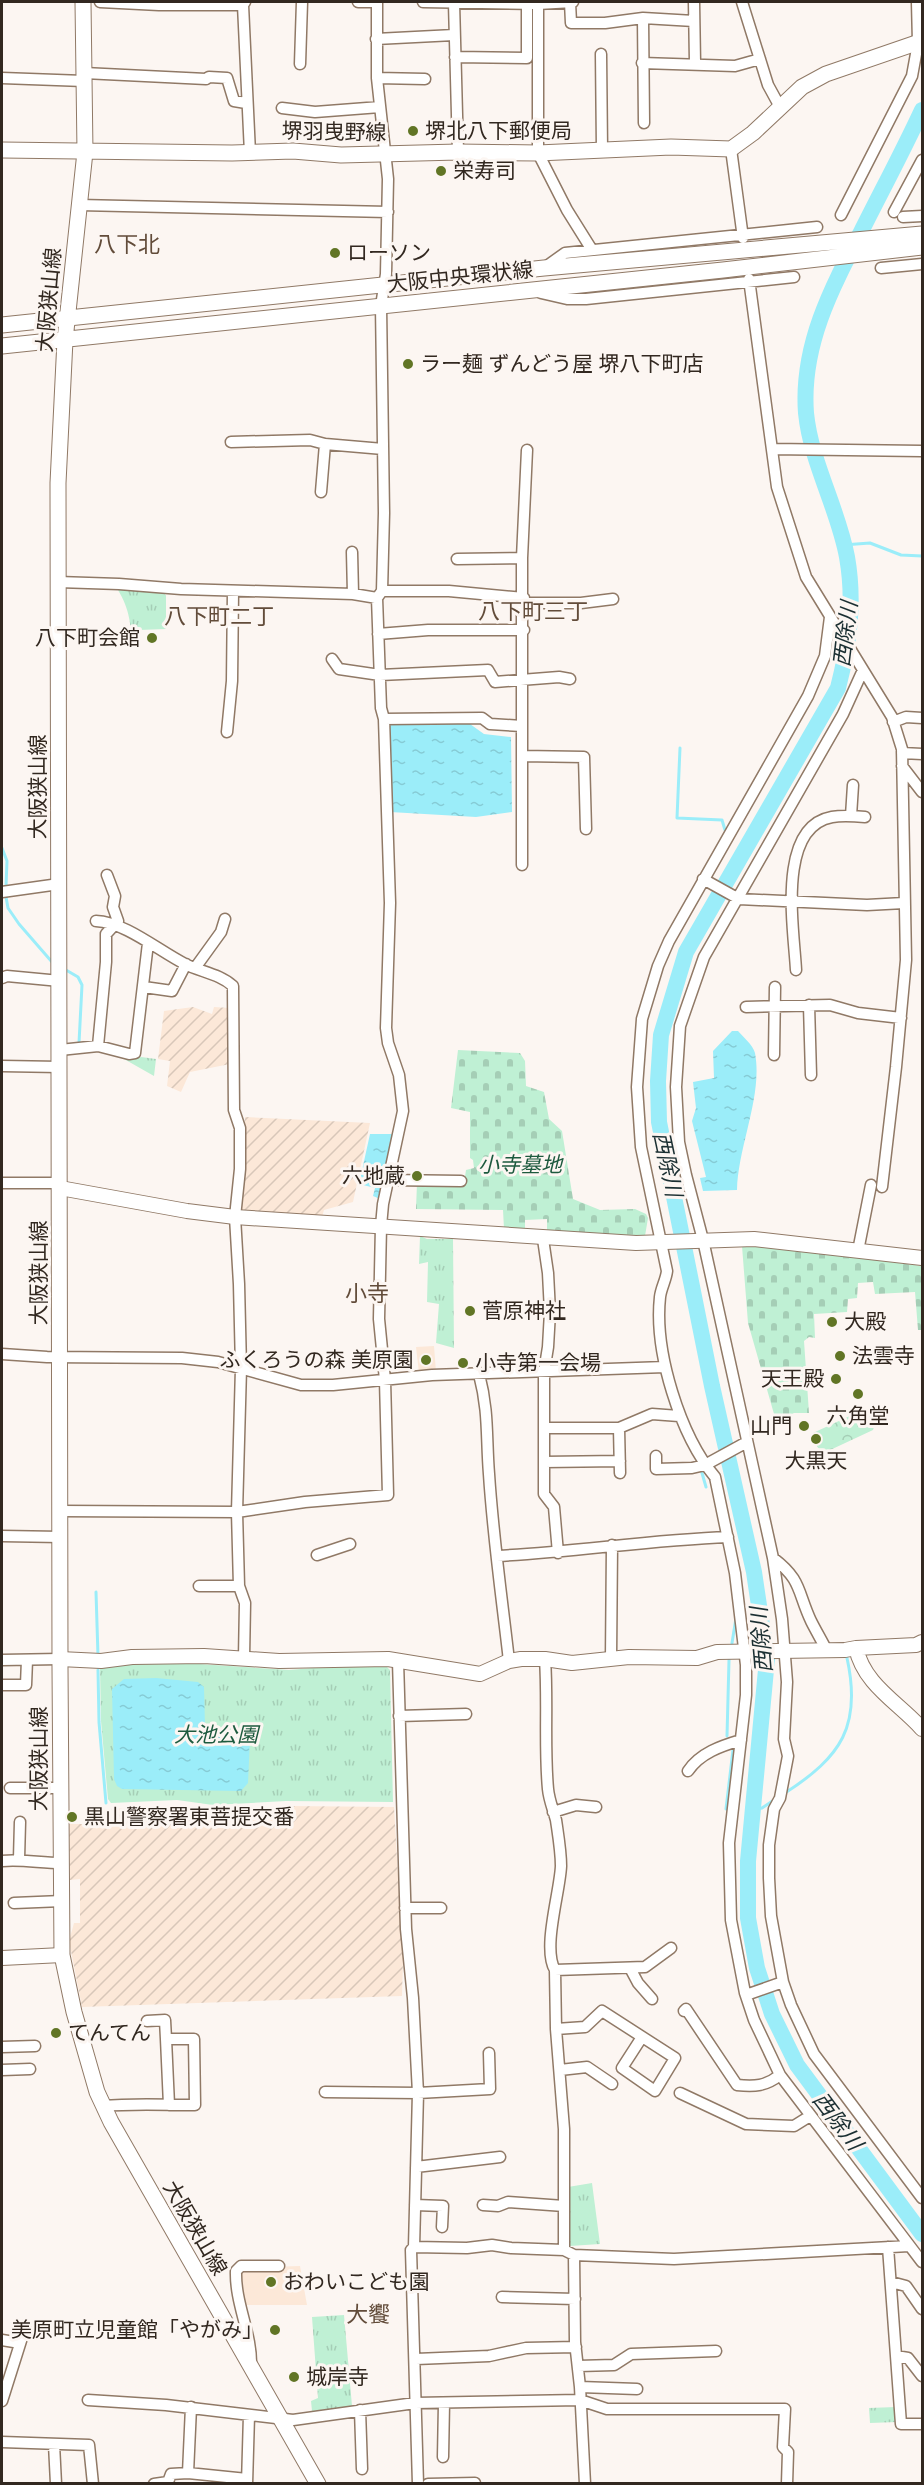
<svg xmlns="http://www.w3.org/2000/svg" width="924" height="2485" font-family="Lora,'Noto Sans JP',serif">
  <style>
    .built { fill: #fce8d8 }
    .industrial { fill: url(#industrial-furrows) }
    .forest { fill: url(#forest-crowns) }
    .cemetery { fill: url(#cemetery-stones) }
    .park { fill: url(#park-tufts) }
    .water { fill: url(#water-ripples) }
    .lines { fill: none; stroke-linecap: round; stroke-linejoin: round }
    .stream { stroke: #9bedf9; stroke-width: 3 }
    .river { stroke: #9bedf9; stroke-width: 16 }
    .street-casing { stroke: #907966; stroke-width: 13 }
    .secondary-casing { stroke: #907966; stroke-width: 16 }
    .primary-casing { stroke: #907966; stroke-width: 17 }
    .street { stroke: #fff; stroke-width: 10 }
    .secondary { stroke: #fff; stroke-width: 14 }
    .primary { stroke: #fff; stroke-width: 15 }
    .poi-dot { fill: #617525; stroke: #fcf6f2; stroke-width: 2 }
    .labels { text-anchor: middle; stroke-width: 6; stroke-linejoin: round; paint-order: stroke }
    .poi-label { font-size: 21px; fill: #322820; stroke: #fcf6f2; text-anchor: start }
    .street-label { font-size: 21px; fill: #322820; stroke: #fcf6f2 }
    .park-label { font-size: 21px; font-style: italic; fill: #1d5a3e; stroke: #fcf6f2 }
    .neighbourhood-label { font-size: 22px; fill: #624c3a; stroke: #fcf6f2 }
    .water-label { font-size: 22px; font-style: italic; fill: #1b2f32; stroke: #fcf6f2 }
  </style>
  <defs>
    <pattern id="industrial-furrows" width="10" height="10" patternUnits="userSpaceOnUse" patternTransform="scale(1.5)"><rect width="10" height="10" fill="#fce8d8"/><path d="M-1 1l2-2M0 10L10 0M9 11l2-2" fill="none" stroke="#d8c7b9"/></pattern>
    <pattern id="forest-crowns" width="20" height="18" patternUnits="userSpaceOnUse" patternTransform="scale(1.5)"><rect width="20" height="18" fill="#bff0d4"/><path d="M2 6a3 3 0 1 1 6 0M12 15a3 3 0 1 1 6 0" fill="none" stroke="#a5ceb6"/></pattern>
    <pattern id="cemetery-stones" width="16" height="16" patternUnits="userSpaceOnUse" patternTransform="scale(1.5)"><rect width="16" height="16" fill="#bff0d4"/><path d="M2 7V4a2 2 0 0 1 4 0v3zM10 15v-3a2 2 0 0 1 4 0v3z" fill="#a5ceb6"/></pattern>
    <pattern id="park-tufts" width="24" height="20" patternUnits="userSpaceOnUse" patternTransform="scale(1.5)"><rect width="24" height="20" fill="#bff0d4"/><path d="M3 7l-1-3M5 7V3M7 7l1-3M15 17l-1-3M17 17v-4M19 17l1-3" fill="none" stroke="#a5ceb6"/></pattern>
    <pattern id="water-ripples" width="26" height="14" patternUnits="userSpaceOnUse" patternTransform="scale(1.5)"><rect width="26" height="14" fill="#9bedf9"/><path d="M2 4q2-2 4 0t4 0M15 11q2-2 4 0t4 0" fill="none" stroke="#86cbd5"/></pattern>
  </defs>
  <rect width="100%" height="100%" fill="#fcf6f2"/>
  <path class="built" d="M434,1346L436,1372L419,1373L416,1347Z
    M300,2266L307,2305H244L239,2273L242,2268Z"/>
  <path class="industrial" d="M193,1007L212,1014L214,1007L230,1008V1064L190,1072L181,1092L167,1086L170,1061L158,1059L164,1011Z
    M245,1117L370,1123L353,1202L324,1210L322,1217L241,1212Z
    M179,1806L208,1810L289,1806L394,1807L403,1960L402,1996L82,2007L69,1941L74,1923H80V1879L70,1880L69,1824H86L87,1810Z"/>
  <path class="forest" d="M877,1407H881L873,1430L828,1451L819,1449L810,1437L813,1433L856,1413L867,1414Z"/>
  <path class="cemetery" d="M458,1050L520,1053L525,1061L526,1086L544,1092L549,1119L562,1131L573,1199L600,1210L635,1209L646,1214L648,1218L645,1236L547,1232V1219L525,1220V1230L504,1229L503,1210L416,1209L417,1183H464L466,1170L474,1168L473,1160L470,1158V1112L451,1108Z
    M742,1246L774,1247L922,1266V1330H918L915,1292L875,1294L873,1282L858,1283L857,1298L848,1299L847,1312L814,1314L815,1338L809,1337L804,1341L809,1413H794L776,1421L748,1323Z"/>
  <path class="park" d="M118,590L163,591L166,596V629L139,630V647L132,648C131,625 130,610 118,590Z
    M141,1057L156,1059L154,1076L124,1059Z
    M420,1236L427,1239H453L454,1348L436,1343L439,1304L427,1302L428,1262L419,1264Z
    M170,1662L289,1670L348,1665H385L390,1670L393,1802L286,1801L213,1805L177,1800L111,1803L108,1799L101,1721L100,1668L125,1663Z
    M592,2183L600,2244L570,2246L568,2187Z
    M344,2315L352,2406L312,2411L311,2401L318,2398L312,2317Z
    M896,2407L897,2422L870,2423L869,2408Z"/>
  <path class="water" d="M392,724H470L484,734L511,737L512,812L476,817L390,812L389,727Z
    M732,1031H738C743,1037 753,1045 755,1053C763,1096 738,1146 737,1190L703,1191L700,1178L706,1177L692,1121L696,1108L693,1082L714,1078L713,1051Z
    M370,1134H393L380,1199L373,1196L375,1188L359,1184Z
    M156,1678L198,1682L204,1687L205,1726C219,1735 238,1728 250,1739L248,1783L241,1791L122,1789L117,1786L114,1779L112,1689L124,1679Z"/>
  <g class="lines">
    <path class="stream" d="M843,545L870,543L901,555L922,556
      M680,748L677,818L722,820L725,830
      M2,848L7,861L6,886
      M6,897L8,908L19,924L52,962
      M66,970L78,977L82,985L79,1043
      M702,1473L706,1487
      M96,1592L98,1656
      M732,1643L736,1618
      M98,1670L99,1722L106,1803
      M727,1736L729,1660
      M785,1793C841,1757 862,1726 847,1658
      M726,1809L733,1750
      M751,1810L762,1808L774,1800"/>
    <path class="river" d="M922,110C903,151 881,192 861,232C831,289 801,346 806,413C811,463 838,508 847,557C855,602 849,645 838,688L686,952L661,1035L658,1081L659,1122L712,1386L754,1572L767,1659L748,1861V1918L757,1968L772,2014L797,2065L922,2234"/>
    <defs>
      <path id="street" d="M100,2L159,5H243L245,2
        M358,2H373
        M423,2L538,4L573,2
        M570,2L571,23H605L643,18
        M694,2L695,63
        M742,2L768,85L780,107
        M454,3L458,152
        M538,4V153L567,210L592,250
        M243,5L250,153
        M376,39L454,35
        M601,54L602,150
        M455,57L527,58V3
        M642,63L735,66L760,59
        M300,64L302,2
        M84,73L206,79L209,77L227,78L234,101L246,103
        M2,78L84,81
        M377,78L425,79
        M282,108L315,112L380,107
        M644,123L643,18L694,21
        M731,149L743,238
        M79,205L388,212
        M894,212L922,160
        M841,215L912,76L918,43L917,2
        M903,217L922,216
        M544,268L565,253L817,227
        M881,268L922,264
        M749,279L777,487L806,577L892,717L902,749L906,960L896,1067L882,1187
        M541,293L567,299H586L794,277
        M231,442L310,440L325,444
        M772,449L922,451
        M321,492L325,444L383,449
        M352,552L353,594
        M457,559L522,558
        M58,582L119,584L181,589L353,594L377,598
        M382,591H449L524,598
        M524,603H581L613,599
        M830,617L825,656L808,696L669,941L658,966L642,1019L637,1087L641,1147L667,1271C666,1280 661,1288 660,1297C654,1352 680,1435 715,1477L735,1573L746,1665V1695L729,1843L731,1920L745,1993L754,2020L780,2075L922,2262
        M378,634L428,630H524
        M332,659L339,669L380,675L488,670L495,682L559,677L570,679
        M863,670L843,714L704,957L680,1026L676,1087L679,1142L686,1175L703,1240L773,1558L782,1619L787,1682L784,1739L788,1756L780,1798L774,1809L769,1845V1878L771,1916L783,1982L791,2005L814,2054L922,2198
        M384,719L482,718L490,724L522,726V558L527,450
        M893,722L906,717L922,718
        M227,732L232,681L233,591
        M902,753L922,754
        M522,756L584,757L586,829
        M902,766L922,792
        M851,816L853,785
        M522,865V726
        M703,879L739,899L867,905L904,903
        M2,892L59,884
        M96,921C125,922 159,951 185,964C201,972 220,974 233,986L234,1110L240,1128V1169L235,1217L239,1284L241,1368L237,1512L239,1586L245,1603L244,1658
        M195,968L221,932L225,919
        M796,970C794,930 776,827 832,817C843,815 854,816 865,817
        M2,978L7,976L60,981
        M144,987L172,991L186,964
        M809,1005L811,1075
        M746,1007L830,1005L858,1013L901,1018
        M98,1046L106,962V934L118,921L113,907L115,896L107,875
        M60,1050L98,1046L129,1054L135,1053L148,943
        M774,1055L775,987
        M2,1066L60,1067
        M388,1180L461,1181
        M2,1183H60
        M543,1239L548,1273L550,1312L548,1347L544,1372V1494L554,1507L558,1553
        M858,1251L871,1185
        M2,1354L47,1357L182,1358L218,1362L301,1385H333L432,1375L665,1367
        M479,1374C489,1412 486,1437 489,1474C493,1537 502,1599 509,1661
        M544,1428H619L652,1414L679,1416
        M619,1428L620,1473
        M656,1456V1469L692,1468L705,1465L747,1442
        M544,1462L620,1461
        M61,1511L237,1512L305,1502L388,1495L385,1380L379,1319L381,1226L383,1204L403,1111L399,1075L388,1043L386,1028L390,903L384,719L381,708L377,598L382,591L384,513L381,306L386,274L388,179L377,78V2
        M2,1536L61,1537
        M317,1555L350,1544
        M497,1556C574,1552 650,1540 728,1537
        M773,1558C802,1580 797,1591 811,1621C816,1631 822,1641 827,1651
        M199,1586H239
        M611,1658L612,1545
        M545,1659C548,1702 544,1746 548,1789C549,1800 553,1809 556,1820C558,1834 561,1851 561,1866C560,1892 542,1948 555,1970L556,2029L564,2129V2250
        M2,1660L60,1659
        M398,1661L406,1929L413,1998L418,2093L414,2247L411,2250L418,2484
        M2,1685H26L27,1660
        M399,1716L466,1714
        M688,1771C700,1753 721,1746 741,1740
        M10,1788H61
        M553,1812L576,1805L596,1807
        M19,1859L20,1822
        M2,1861C21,1859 41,1863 61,1863
        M14,1903L62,1901
        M405,1908H441
        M630,1968L638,1983L652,1999
        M555,1970L645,1967L671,1948
        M746,1995L783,1982
        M684,2011L686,2009L737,2085C755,2087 766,2086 780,2075
        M147,2021L165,2020L166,2039
        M556,2029L585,2027L602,2011L675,2058L655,2091L622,2068L642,2037
        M2,2047L35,2046
        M2,2070L30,2069
        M560,2070L587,2067L612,2084
        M325,2092L418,2093L490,2089L489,2053
        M680,2093L746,2124L794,2126L810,2116
        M103,2106C134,2103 165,2105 195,2105L194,2039H166L169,2105
        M416,2167L500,2157
        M415,2205L443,2206L442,2227
        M483,2205L498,2206L508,2202L564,2206
        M414,2247L467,2248L492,2245L511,2248L564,2250L574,2255L674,2259L909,2246
        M888,2247L901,2424H922
        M574,2255L575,2342L580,2387L585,2484
        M891,2282L906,2286L922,2309
        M502,2297L575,2299
        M2,2340L20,2343
        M896,2356L908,2358L922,2376
        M416,2359L489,2356L526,2348L576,2347
        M251,2366C252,2333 235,2304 236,2271L241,2266H279
        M578,2366L614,2365L631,2354L716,2351
        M580,2387L637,2389
        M88,2400L166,2405L293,2420L415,2403L580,2400L607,2409H785L783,2447L788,2452L787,2484
        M2,2401L26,2325
        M360,2410L362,2469
        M2,2442L89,2445L93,2484
        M54,2444L56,2484
        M443,2457L444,2403
        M188,2473L191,2407
        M154,2484L168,2482L171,2474L188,2473L247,2479
        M247,2484L249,2415
        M428,2484L475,2483"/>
      <path id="secondary" d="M60,1188L187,1211L235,1217L636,1243L754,1239L922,1258
        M856,1648L916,1645L922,1642
        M60,1659L101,1661L132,1657L204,1656L279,1661L388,1659L480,1674L509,1661L521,1659H545L572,1663L629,1657L697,1658L717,1652L845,1650L856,1648C864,1685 899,1703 922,1729
        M2,1958L62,1955"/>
      <path id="primary" d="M83,2L85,152L65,340L58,483L60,1667L62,1955L74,2012L97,2092L111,2122L318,2484
        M2,150L232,153L293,151L341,155L458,152L538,153L671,147L731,149L753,133L802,87L826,74L922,41
        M2,325L544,268L922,234
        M2,346L723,270L922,247"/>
    </defs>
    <use href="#street" class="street-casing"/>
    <use href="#secondary" class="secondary-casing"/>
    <use href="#primary" class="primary-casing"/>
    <use href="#street" class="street"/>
    <use href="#secondary" class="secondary"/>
    <use href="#primary" class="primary"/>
  </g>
  <g class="poi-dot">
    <circle cx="413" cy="131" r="6"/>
    <circle cx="441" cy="171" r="6"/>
    <circle cx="335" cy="253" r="6"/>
    <circle cx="408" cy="364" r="6"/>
    <circle cx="152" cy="638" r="6"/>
    <circle cx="417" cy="1176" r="6"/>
    <circle cx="470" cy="1311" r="6"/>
    <circle cx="832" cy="1322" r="6"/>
    <circle cx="840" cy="1356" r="6"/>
    <circle cx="426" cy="1360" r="6"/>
    <circle cx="463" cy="1363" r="6"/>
    <circle cx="836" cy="1379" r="6"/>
    <circle cx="858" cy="1394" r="6"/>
    <circle cx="804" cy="1426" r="6"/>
    <circle cx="816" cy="1439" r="6"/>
    <circle cx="72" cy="1817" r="6"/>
    <circle cx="56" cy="2033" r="6"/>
    <circle cx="271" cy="2282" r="6"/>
    <circle cx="275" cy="2330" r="6"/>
    <circle cx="294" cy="2377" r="6"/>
  </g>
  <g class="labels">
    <g class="poi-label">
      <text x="425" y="138">堺北八下郵便局</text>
      <text x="453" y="178">栄寿司</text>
      <text x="347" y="260">ローソン</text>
      <text x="420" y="371">ラー麺 ずんどう屋 堺八下町店</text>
      <text x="140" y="645" text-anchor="end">八下町会館</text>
      <text x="405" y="1183" text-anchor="end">六地蔵</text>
      <text x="482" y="1318">菅原神社</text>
      <text x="844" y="1329">大殿</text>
      <text x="852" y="1363">法雲寺</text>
      <text x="414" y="1367" text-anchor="end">ふくろうの森 美原園</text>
      <text x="475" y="1370">小寺第一会場</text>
      <text x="824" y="1386" text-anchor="end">天王殿</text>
      <text x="858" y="1423" text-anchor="middle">六角堂</text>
      <text x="792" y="1433" text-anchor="end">山門</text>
      <text x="816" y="1468" text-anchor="middle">大黒天</text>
      <text x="84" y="1824">黒山警察署東菩提交番</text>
      <text x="68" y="2040">てんてん</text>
      <text x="283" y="2289">おわいこども園</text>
      <text x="263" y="2337" text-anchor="end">美原町立児童館「やがみ」</text>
      <text x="306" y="2384">城岸寺</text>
    </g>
    <g class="street-label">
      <text transform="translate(334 132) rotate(1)" y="7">堺羽曳野線</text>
      <text transform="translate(460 277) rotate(-6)" y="7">大阪中央環状線</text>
      <text transform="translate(49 300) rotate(-85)" y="7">大阪狭山線</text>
      <text transform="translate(38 787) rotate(-90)" y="7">大阪狭山線</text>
      <text transform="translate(39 1273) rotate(-90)" y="7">大阪狭山線</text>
      <text transform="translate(39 1759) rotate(-90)" y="7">大阪狭山線</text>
      <text transform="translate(195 2228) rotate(60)" y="7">大阪狭山線</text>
    </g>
    <g class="park-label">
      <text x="520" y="1172">小寺墓地</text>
      <text x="216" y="1742">大池公園</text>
    </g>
    <g class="neighbourhood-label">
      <text x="127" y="252">八下北</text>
      <text x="533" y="619">八下町三丁</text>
      <text x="219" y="624">八下町二丁</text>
      <text x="367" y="1301">小寺</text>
      <text x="368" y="2322">大饗</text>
    </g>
    <g class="water-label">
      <text transform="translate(845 634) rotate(-83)" y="8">西除川</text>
      <text transform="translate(668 1164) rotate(78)" y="8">西除川</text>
      <text transform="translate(761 1640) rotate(-95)" y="8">西除川</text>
      <text transform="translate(838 2121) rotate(53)" y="8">西除川</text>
    </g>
  </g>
  <rect width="924" height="2485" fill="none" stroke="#322820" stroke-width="6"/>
</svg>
